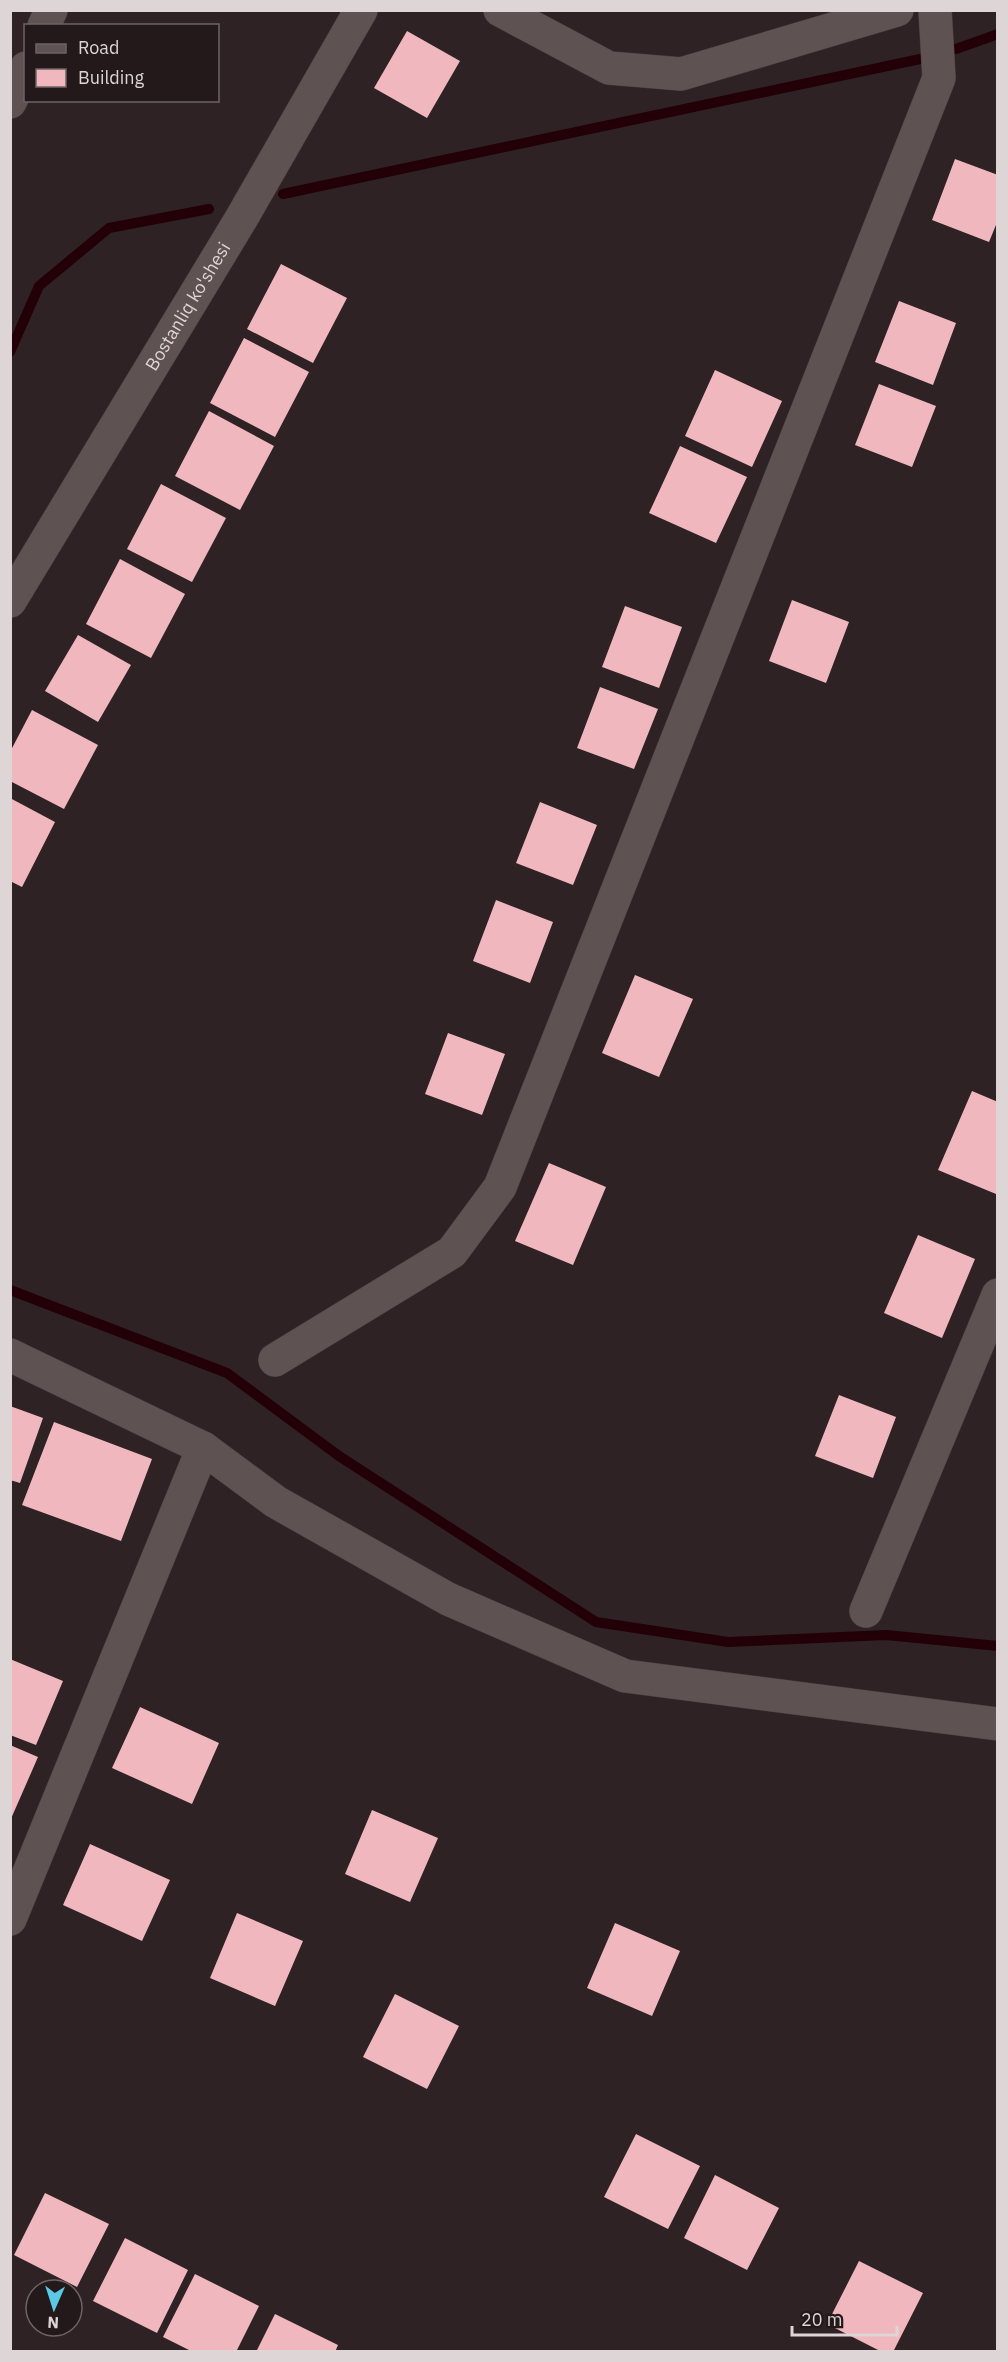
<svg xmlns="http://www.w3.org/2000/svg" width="1008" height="2362" font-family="'IBM Plex Sans',sans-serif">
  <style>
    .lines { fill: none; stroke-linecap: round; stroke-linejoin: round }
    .stream { stroke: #230007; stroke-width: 10 }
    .building { fill: #f1b7bf }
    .minor-casing { stroke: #4a4041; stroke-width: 34 }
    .minor { stroke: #5f5253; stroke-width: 33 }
    .labels { text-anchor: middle; stroke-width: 6; stroke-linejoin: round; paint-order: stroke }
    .street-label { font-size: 18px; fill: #ddd5d6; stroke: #24191a }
  </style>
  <rect width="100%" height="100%" fill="#2e2224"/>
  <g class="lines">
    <path class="stream" d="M956,49L998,34
      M283,194L925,58
      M10,352L39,286L109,228L209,209
      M10,1290L227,1373L339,1456L596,1622L728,1642L886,1635L998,1646"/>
  </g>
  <path class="building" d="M407,31L460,61L427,118L374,88Z
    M955,159L998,175V220L989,242L932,220Z
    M281,264L347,298L313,363L247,329Z
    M899,301L956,323L933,385L875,362Z
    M244,338L309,372L275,437L210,403Z
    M715,370L782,401L752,467L685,436Z
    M879,384L936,406L912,467L855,445Z
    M209,411L274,446L240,510L175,476Z
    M680,446L747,477L716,543L649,513Z
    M161,484L226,518L192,582L127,549Z
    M120,559L185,594L151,658L86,624Z
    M792,600L849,622L826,683L769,661Z
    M625,606L682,627L659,688L602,667Z
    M78,635L131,665L98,722L45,691Z
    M600,687L658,709L634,769L577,748Z
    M32,710L98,745L64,809L10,781V752Z
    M10,798L55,822L22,887L10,881Z
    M540,802L597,825L573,885L516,863Z
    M496,900L553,922L530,983L473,961Z
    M635,975L693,999L659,1077L602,1053Z
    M448,1033L505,1054L482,1115L425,1094Z
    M972,1091L998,1102L996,1194L938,1170Z
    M549,1163L606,1187L573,1265L515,1241Z
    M918,1235L975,1259L942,1338L884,1313Z
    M839,1395L896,1417L873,1478L815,1456Z
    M10,1406L43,1418L20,1483L10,1480Z
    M54,1422L152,1459L121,1541L22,1505Z
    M10,1659L63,1681L36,1745L10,1735Z
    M140,1707L219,1743L192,1804L112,1768Z
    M10,1745L38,1757L10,1821Z
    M372,1810L438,1838L410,1902L345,1874Z
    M90,1844L170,1880L142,1941L63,1905Z
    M237,1913L303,1941L275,2006L210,1978Z
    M615,1923L680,1951L652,2016L587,1988Z
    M395,1994L459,2026L427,2089L363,2057Z
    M636,2134L700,2166L668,2229L604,2197Z
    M715,2175L779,2208L747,2270L684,2238Z
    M45,2193L109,2224L77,2287L14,2255Z
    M125,2238L188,2270L157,2333L93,2301Z
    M859,2261L923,2293L893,2352H882L827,2324Z
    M195,2274L259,2306L236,2352H193L163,2337Z
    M275,2314L338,2345L335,2352H256Z"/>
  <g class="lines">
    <defs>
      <g id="minor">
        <path d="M500,10L609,68L681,74L897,10"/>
        <path d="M44,26L51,10"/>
        <path d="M10,102L26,68"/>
        <path id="s1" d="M10,601L241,219L361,10"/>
        <path d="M10,1355L203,1448L276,1502L448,1599L625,1676L998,1724"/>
        <path d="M275,1360L452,1252L500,1187L939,78L935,10"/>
        <path d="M866,1611L998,1295"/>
        <path d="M10,1919L203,1448"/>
      </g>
    </defs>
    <use href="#minor" class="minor-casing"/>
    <use href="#minor" class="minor"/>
  </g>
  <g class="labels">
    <g class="street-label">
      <text dy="6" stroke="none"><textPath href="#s1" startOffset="344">Bostanliq ko'shesi</textPath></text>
    </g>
  </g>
  <rect width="1008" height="2362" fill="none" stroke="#ddd5d6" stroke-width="24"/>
  <rect x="24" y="24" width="195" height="78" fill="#24191a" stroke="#6e6465" stroke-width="1.5"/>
  <rect x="36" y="44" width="30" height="9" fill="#5f5253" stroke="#6e6465" stroke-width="1.5"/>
  <text x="78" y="54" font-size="18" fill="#ddd5d6">Road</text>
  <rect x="36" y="69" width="30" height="18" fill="#f1b7bf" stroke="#6e6465" stroke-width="1.5"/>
  <text x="78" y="84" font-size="18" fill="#ddd5d6">Building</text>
  <g transform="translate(54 2308) rotate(183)"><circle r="28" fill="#24191a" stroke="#6e6465" stroke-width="1.5"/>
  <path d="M0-4.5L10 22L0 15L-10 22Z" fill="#5bc8e6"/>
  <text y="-9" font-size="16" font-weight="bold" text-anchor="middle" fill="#ddd5d6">N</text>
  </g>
  <path d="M792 2326v9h105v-9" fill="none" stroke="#ddd5d6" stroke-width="3"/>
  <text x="801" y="2326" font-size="18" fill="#ddd5d6" stroke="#24191a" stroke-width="4.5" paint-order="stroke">20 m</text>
</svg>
